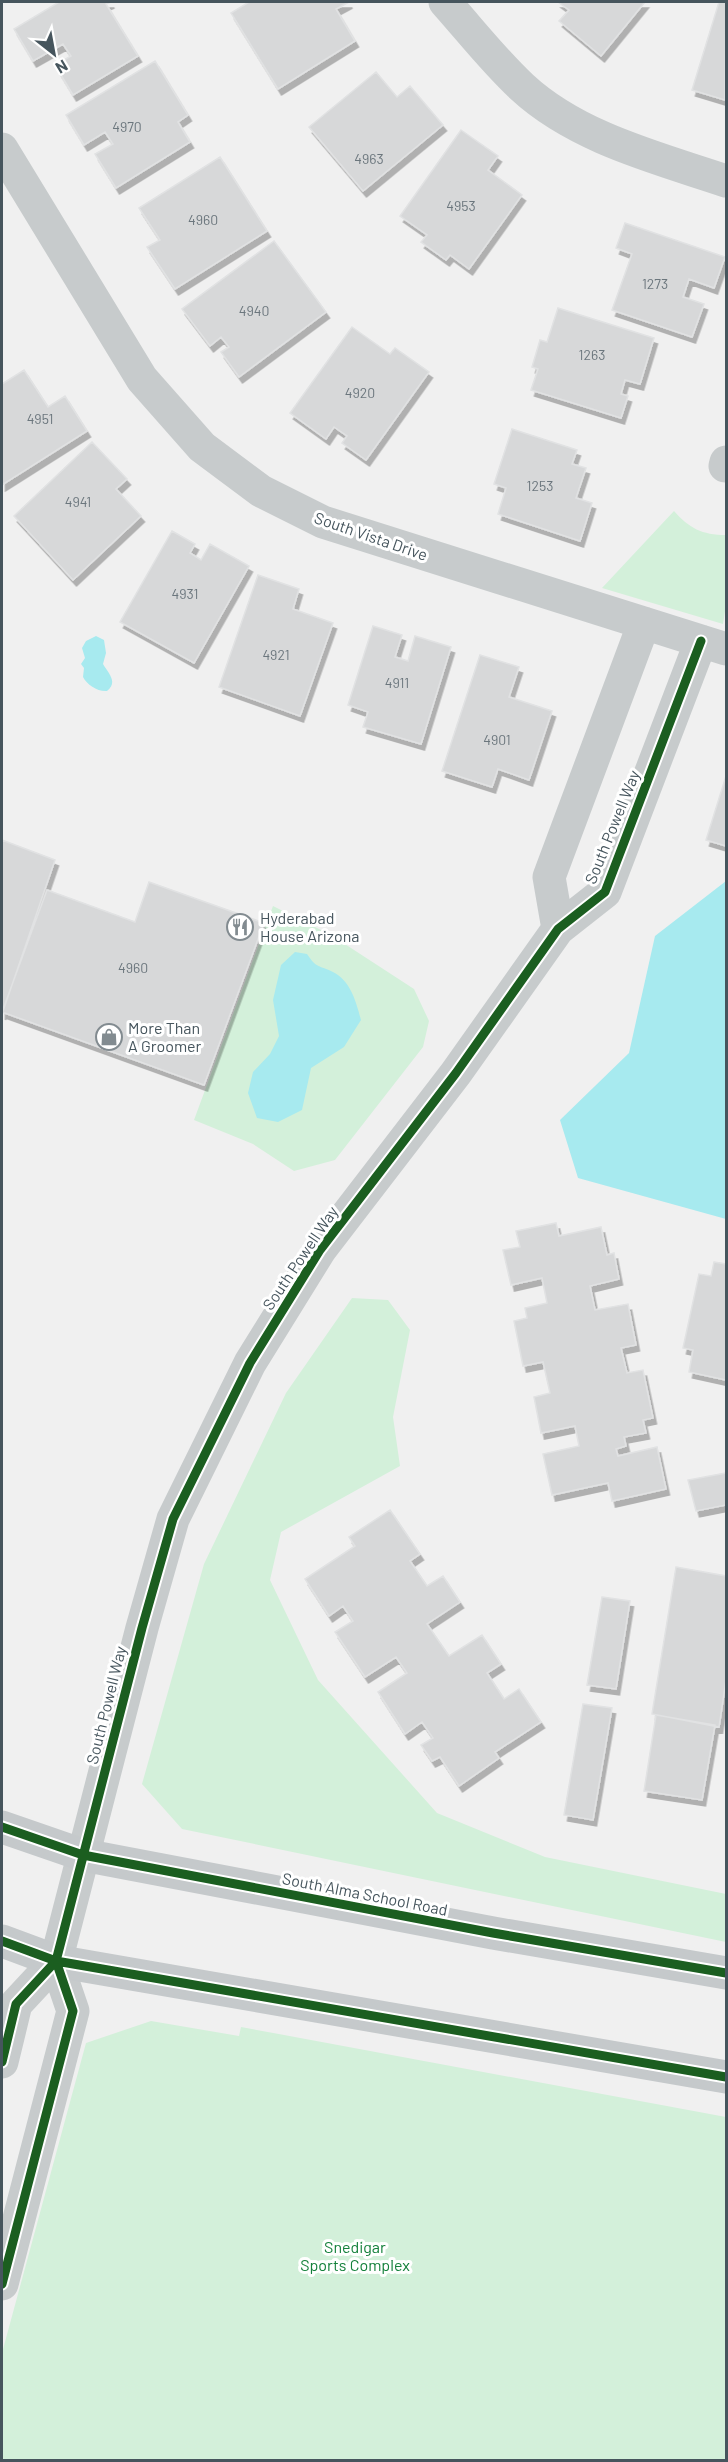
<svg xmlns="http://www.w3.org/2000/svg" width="728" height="2462" font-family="Barlow,sans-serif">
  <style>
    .green { fill: #d3f0da }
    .water { fill: #a7eaef }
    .building { fill: #d7d8d9; stroke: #e1e2e3; stroke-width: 1.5; filter: url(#shadow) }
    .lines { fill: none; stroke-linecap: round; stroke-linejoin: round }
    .minor { stroke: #c7cbcc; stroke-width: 33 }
    .major { stroke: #c5c9cb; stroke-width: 33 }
    .cycleway-casing { stroke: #fff; stroke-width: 13 }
    .cycleway { stroke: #1b5e20; stroke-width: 9 }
    .labels { text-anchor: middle; stroke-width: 6; stroke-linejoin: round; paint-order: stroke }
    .number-label { font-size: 14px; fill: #6b767d }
    .street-label { font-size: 16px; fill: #46555d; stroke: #fff }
    .poi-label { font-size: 16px; fill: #46555d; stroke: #fff; text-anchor: start }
    .park-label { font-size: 16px; fill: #14813b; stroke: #fff }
  </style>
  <defs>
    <filter id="shadow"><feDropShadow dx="3.5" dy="6" stdDeviation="0" flood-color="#0004"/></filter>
  </defs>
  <rect width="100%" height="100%" fill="#f0f0f0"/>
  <path class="green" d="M674,511C689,528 702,535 726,535V605L723,624L602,588Z
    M273,906L331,935L414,989L429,1021L423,1047L335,1160L294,1171L253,1144L194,1120Z
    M352,1298L388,1300L410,1330L393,1417L400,1466L281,1532L270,1580L318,1680L437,1813L545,1857L726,1894V1942L182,1829L142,1784L204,1564L286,1393Z
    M151,2021L239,2036L241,2027L726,2117V2460H2V2353L86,2043Z"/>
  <path class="water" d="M96,636L104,640L106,653L103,664C109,674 118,682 107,691C98,692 87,685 83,677L84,668L81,664L85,658L82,648L86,641Z
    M726,881V1219L578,1178L560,1120L629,1053L655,936Z
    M295,952L307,954C317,969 319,965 333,972C351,981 356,1002 361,1020L344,1047L311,1068L302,1110L278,1122L257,1118L248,1093L253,1072L270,1054L279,1036L273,1000L281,965Z"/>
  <path class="building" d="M59,2H111L106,4L138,56L73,95L55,65L71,56L63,44L33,61L14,29Z
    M249,2H349L336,9L355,41L278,89L231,13Z
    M558,2H645L601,56L559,21L569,10Z
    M719,2H726L725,100L692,90Z
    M155,61L188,115L178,122L190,142L116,188L95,154L113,144L105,132L84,145L66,115Z
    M376,72L397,97L410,86L443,125L363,191L309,127Z
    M461,130L498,156L488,170L522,195L469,269L450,255L446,260L421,242L427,235L400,216Z
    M220,157L267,231L175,289L147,247L160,240L139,208Z
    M625,223L725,257L714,288L689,279L683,297L704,304L692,337L612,310L632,254L616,248Z
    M274,241L326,312L239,377L221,352L229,347L221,337L210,346L182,309Z
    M558,308L654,338L640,384L625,380L621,394L628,396L621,418L531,390L538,369L532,367L540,340L547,342Z
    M352,327L390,354L395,348L429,372L366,460L342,443L347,436L334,427L326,439L290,413Z
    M24,370L48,407L65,396L87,431L2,485V384Z
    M512,429L577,450L572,464L586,468L576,498L592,503L580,541L498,514L506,488L494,484Z
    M92,442L127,479L116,489L141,516L73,580L14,516Z
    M172,531L195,544L190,553L201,560L210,544L249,566L194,663L120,622Z
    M258,575L299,589L293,609L333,623L300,716L219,687Z
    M373,626L402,635L395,657L408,661L415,636L451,647L421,744L363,727L368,712L348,705Z
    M480,655L519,667L509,697L552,711L529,780L498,769L492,787L442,771Z
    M726,776V846L706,840Z
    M2,840L55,860L2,1014Z
    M149,882L264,923L204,1085L2,1012L47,890L135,922Z
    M556,1223L559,1236L601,1227L607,1255L614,1253L619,1279L590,1286L595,1310L628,1304L636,1345L621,1348L627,1373L643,1370L653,1418L643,1420L646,1433L624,1437L626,1446L616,1449L618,1456L657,1447L666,1489L612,1501L608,1483L552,1495L543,1454L579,1446L575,1426L541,1433L534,1397L550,1393L543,1362L523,1366L514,1321L527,1318L525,1308L547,1303L542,1278L511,1285L503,1250L520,1247L516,1231Z
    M714,1262L726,1264V1380L689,1372L693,1350L683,1348L699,1274L711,1276Z
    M726,1473V1505L696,1511L688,1480Z
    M390,1510L420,1554L410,1561L427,1586L443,1576L460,1602L427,1624L449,1656L482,1635L501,1664L487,1673L504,1699L519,1689L541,1722L495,1752L499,1758L459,1786L440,1757L432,1761L421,1745L433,1738L422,1722L405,1734L378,1692L407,1673L396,1657L365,1677L335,1632L353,1621L343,1606L329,1616L305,1579L355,1546L349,1537Z
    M676,1567L726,1576V1680L719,1727L652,1714Z
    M602,1597L630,1601L616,1689L587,1685Z
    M583,1704L612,1708L593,1820L564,1815Z
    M656,1715L715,1725L702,1800L644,1791Z"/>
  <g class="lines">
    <path class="minor" d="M445,2C470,30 494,61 522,87C577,138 658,158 726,181
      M2,149L142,379L202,447L261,491L323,522L726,649
      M725,466L726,462
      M558,929L549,877L644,623
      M2,2062L16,2004L56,1961L142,1628L173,1519L250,1363L320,1250L456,1073L558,929L605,892L701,641
      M2,2284L73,2011L56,1961"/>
    <path class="major" d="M2,1827L83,1855L493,1933L726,1973
      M2,1941L56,1961L726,2077"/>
    <defs>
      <path id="cycleway" d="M2,1827L83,1855L493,1933L726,1973
        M2,1941L56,1961L726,2077
        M2,2062L16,2004L56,1961L142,1628L173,1519L250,1363L320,1250L456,1073L558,929L605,892L701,641
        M2,2284L73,2011L56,1961"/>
    </defs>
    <use href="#cycleway" class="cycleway-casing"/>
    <use href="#cycleway" class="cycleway"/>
  </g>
  <defs>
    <symbol id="restaurant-ring" viewBox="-11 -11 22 22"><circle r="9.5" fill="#fff" stroke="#828b90" stroke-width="1.5"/><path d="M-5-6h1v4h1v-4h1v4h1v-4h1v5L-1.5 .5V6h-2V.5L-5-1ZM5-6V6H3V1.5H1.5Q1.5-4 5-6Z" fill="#828b90"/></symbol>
    <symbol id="shop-ring" viewBox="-11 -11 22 22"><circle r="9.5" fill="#fff" stroke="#828b90" stroke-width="1.5"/><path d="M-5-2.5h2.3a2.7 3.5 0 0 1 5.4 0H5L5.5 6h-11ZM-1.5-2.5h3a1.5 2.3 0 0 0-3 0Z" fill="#828b90"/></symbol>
  </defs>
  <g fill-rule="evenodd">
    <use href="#restaurant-ring" x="225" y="912" width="30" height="30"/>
    <use href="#shop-ring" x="94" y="1022" width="30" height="30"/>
  </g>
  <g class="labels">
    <g class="number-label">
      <text x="127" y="132">4970</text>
      <text x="369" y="164">4963</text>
      <text x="461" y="211">4953</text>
      <text x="203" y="225">4960</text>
      <text x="655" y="289">1273</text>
      <text x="254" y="316">4940</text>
      <text x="592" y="360">1263</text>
      <text x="360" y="398">4920</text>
      <text x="40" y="424">4951</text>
      <text x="540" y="491">1253</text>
      <text x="78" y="507">4941</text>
      <text x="185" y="599">4931</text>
      <text x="276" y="660">4921</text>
      <text x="397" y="688">4911</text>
      <text x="497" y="745">4901</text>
      <text x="133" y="973">4960</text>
    </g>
    <g class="street-label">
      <text transform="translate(371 536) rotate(19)" y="6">South Vista Drive</text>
      <text transform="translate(612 827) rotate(-68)" y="6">South Powell Way</text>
      <text transform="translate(300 1258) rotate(-56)" y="6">South Powell Way</text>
      <text transform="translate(106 1705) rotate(-76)" y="6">South Powell Way</text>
      <text transform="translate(365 1894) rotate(11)" y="6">South Alma School Road</text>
    </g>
    <g class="poi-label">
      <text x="260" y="924">Hyderabad<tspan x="260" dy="18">House Arizona</tspan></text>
      <text x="128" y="1034">More Than<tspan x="128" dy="18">A Groomer</tspan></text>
    </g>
    <g class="park-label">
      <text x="355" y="2253">Snedigar<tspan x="355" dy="18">Sports Complex</tspan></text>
    </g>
  </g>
  <rect width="728" height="2462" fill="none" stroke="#46555d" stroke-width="6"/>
  <g transform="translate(54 54) rotate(149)" stroke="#ffffff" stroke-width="4.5" paint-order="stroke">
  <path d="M0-4.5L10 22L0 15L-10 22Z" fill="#46555d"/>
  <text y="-9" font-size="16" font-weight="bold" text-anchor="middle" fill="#46555d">N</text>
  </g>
</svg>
